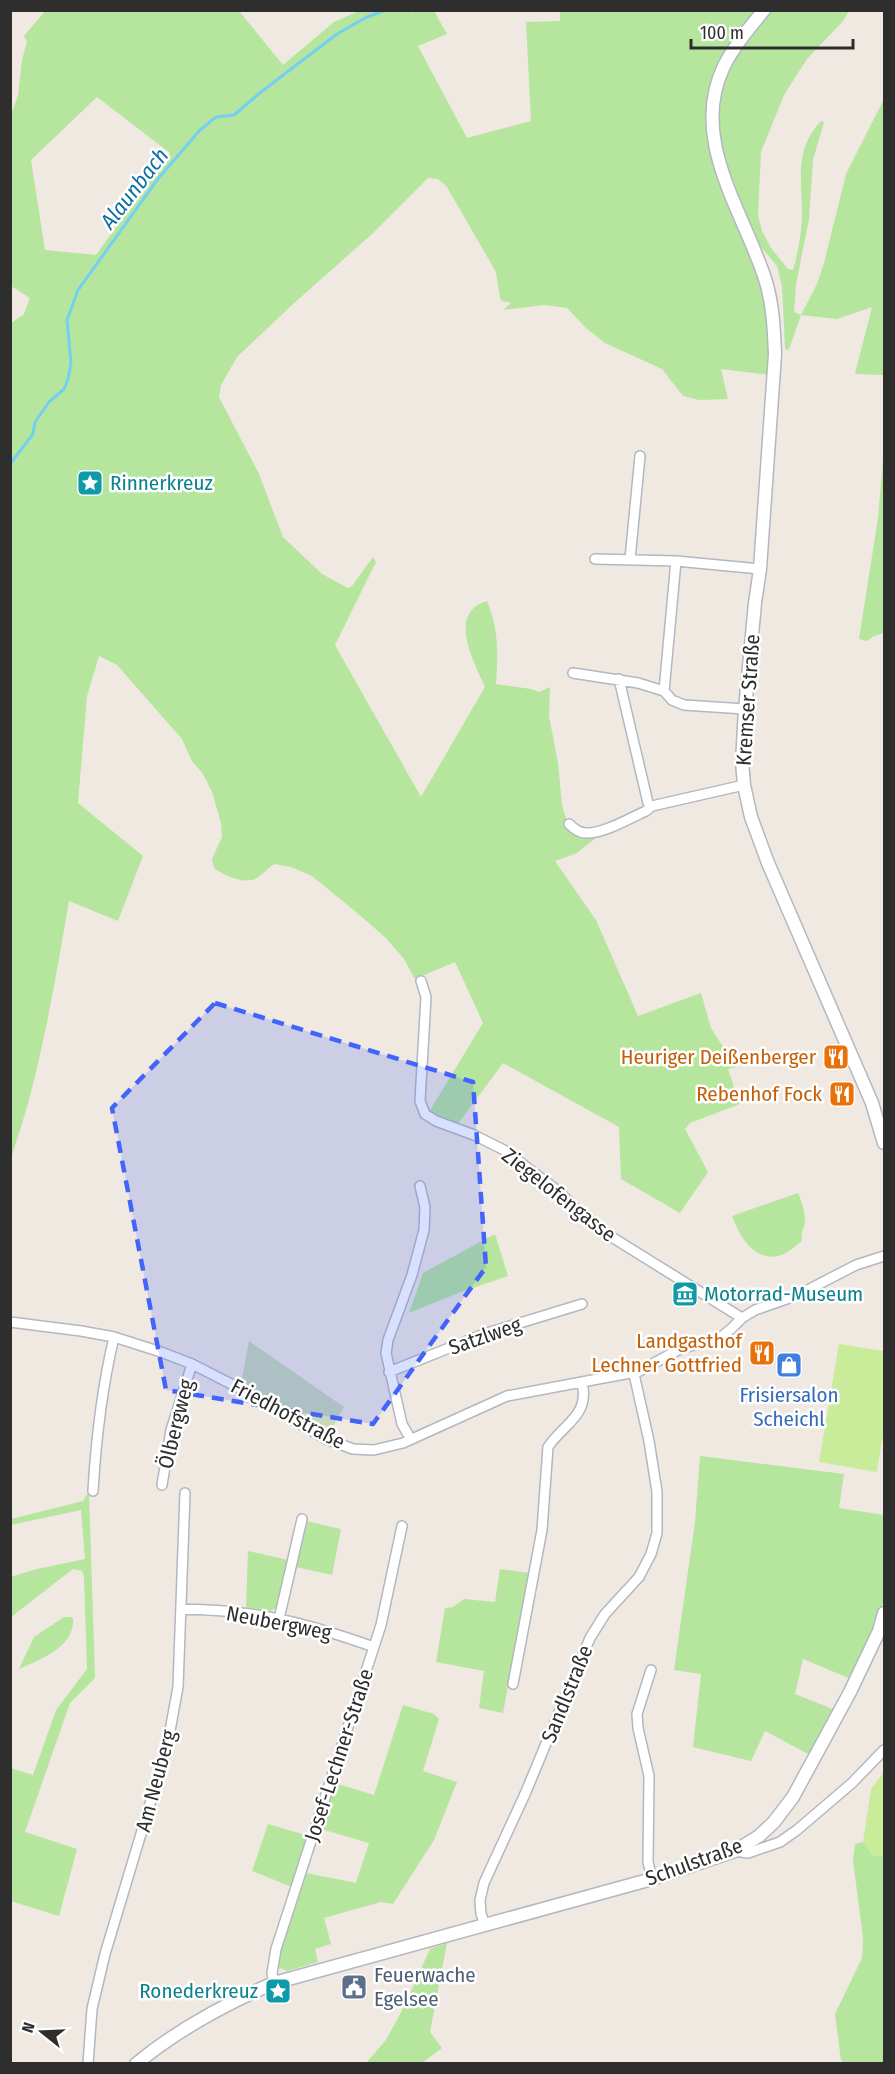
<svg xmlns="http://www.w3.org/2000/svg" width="895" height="2074" font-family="'Fira Sans Condensed',sans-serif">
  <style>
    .green { fill: #b6e59e; fill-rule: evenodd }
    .cemetery { fill: #c8d9b8 }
    .pitch { fill: #c9ec9a }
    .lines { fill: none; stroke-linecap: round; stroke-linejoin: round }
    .stream { stroke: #75cff0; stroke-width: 3 }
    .street-casing { stroke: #b4b7c1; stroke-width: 12 }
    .secondary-casing { stroke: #b4b7c1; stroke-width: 15 }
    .street { stroke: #fff; stroke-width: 9 }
    .secondary { stroke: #fff; stroke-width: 12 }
    .marked { fill: #4264fb; fill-opacity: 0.2; stroke: #4264fb; stroke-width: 4.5; stroke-dasharray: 12 8; stroke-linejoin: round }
    .labels { text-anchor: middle; stroke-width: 5; stroke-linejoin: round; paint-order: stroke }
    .culture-label { font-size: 21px; fill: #0d838f; stroke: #fff; text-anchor: start }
    .street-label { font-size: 21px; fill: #2e2e2e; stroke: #fff }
    .food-label { font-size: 21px; fill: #c56008; stroke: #fff; text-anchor: end }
    .shop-label { font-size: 21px; fill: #366cbe; stroke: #fff }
    .service-label { font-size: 21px; fill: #4e5e75; stroke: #fff; text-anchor: start }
    .water-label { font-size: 22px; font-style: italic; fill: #0d6fa3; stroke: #fff }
  </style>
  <rect width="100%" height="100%" fill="#efe9e1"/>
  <path class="green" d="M410,10L412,13L415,11H434L447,34L418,46L467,138L531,121L526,22L560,21V11H849L843,21L807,59L784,95L761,152L758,215L762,231L771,248L788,269L793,270C798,253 802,231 802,214C802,178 794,150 821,121L824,122L813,160L809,219L796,284L794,312L801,315L817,284L824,263L846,174L884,99V375L855,374L872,307L837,319L801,315L789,349L786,350L785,348L782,286L777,266L760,246L728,177L707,120L709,151L718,180L742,229L763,284L768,321L770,375L721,369L728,399L699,400L683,396L662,369L605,343L586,328L567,308L545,305L503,310L511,303L502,301L500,298L496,272L447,187L438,179L428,178L372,234L292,305L237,357L221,385L219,397L259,474L283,537L322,574L348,588L352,586L373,557L376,562L335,645L421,797L485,687C475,664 446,613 487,601C499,631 498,653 496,684L531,689L539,692L550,687L549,716L558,763L562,805L569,829L602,833L577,853L555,861L596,920L638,1016L701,993L711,1028L736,1067L728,1069L740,1104L690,1123L685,1129L708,1172L680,1213L621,1179L619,1127L503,1063L457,1125L437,1118L429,1112L483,1023L455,962L415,979L404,959L386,938L356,912L312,876L291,867L274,864C268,868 261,876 255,879C242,884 224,875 214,868L212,859L222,837L221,823L212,792L203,774L192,761L182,739L117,665L99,656L87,696L78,803L143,856L118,921L69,901C54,987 40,1075 11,1158L10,324L24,314L30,298L11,286L10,117L18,96L22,60L27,42L24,36L45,11H239L283,65L334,22L359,11ZM97,97L170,153L96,255L45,250L31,160Z
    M884,448V633L874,636L867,641L859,639L878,518Z
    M798,1193C802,1202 805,1212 805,1222C804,1229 800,1234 802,1241C795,1246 787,1254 778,1256C753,1261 739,1235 732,1216Z
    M495,1234L508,1276L461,1292L409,1313L423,1273Z
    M700,1456L844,1474L839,1508L884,1515V1599L875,1629L851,1679L803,1659L795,1694L835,1710L810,1755L765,1731L751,1761L693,1747L701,1674L674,1670L695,1522Z
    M89,1491L95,1678L70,1703L25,1832L77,1849L59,1916L11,1901V1768L33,1775L56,1710L87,1669L84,1576L82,1571L73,1569L11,1617L10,1577L37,1569L85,1559L81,1510L11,1525V1519L83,1501Z
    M306,1521L341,1529L332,1575L296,1567Z
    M248,1551L288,1560L276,1608L270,1611L246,1607Z
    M500,1569L529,1573L503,1713L479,1708L484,1671L436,1662L445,1608L453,1607L464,1599L495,1602Z
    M64,1617H71L73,1619C75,1647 39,1660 19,1669L34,1637Z
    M403,1705L434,1714L439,1719L423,1771L457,1782L434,1840L393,1904L381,1902L324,1918L331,1944L315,1949L318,1962L287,1971L278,1967L277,1961L306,1873L356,1883L369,1843L321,1829L335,1783L374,1795Z
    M268,1824L309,1836L292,1887L252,1871Z
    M863,1842L872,1855L884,1856V2063H844L841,2060L835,2014L862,1958L863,1937L853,1861L855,1844Z
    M447,1943L430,2032L442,2048L422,2063H366L386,2040L404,2007L430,1949Z"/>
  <path class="cemetery" d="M249,1341L344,1407L328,1435L241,1383Z"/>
  <path class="pitch" d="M839,1344L884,1351V1428L877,1472L819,1462Z
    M884,1772V1856L872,1855L863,1842L871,1789Z"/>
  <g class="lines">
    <path class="stream" d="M10,464L33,434L35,422L49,402L64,389L68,379L71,363L67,320L78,290L157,180L200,130L216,117L234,115L261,92L337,34L367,17L386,10"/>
    <defs>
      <path id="street" d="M595,559L676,561L760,569
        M630,559L640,456
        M573,673L638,683L664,691L672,700L684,705L745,709
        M619,679L648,803L652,806
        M664,691L676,561
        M569,824C574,829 579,833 586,833C603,834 630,818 646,811L652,806L744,785
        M421,981L426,997L420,1101L425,1114L436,1121L474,1135L504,1150L558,1191L594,1226L742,1318
        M10,1322L81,1331L114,1337L161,1352L192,1364L239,1388L326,1439L353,1449L374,1450L403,1443L507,1396L630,1373L634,1374
        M389,1372L484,1334L582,1304
        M634,1374L680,1349L720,1338L732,1328L742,1318L755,1310L798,1295L856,1265L884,1256
        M410,1438L402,1424L386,1353L388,1340L412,1275L424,1230L425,1207L420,1186
        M162,1485L171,1430L192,1364
        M93,1491C96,1439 102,1388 114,1337
        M181,1609C202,1610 222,1610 242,1613C288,1618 331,1632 374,1647
        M279,1619L302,1519
        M651,1670L637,1714L638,1728L649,1776L648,1862L652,1879
        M513,1684L542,1530L548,1447C564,1423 590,1416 582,1382
        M735,1851L748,1853L780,1842L797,1830L852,1783L884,1750
        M485,1924L481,1914L480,1900L484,1883L525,1794L590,1638L605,1614L639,1577L651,1554L657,1533V1492L649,1441L634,1374
        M274,1983L272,1973L276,1949L381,1625L402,1526
        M88,2064L92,2009L105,1954L167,1747L178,1687L185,1493"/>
      <path id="secondary" d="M764,10C750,27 734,46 724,66C688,140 745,213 766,282C773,305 774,331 775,354L760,569L755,603L745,709L742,762L744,785L751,817L768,863L872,1103L884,1143
        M136,2064C177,2030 225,2004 274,1983L652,1879L735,1851L759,1836L774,1822L793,1797L850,1692L879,1631L884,1613"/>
    </defs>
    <use href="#street" class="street-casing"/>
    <use href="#secondary" class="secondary-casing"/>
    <use href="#street" class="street"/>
    <use href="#secondary" class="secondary"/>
  </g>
  <path class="marked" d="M215,1003L473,1082L486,1267L373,1424L166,1390L112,1108Z"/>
  <defs>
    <symbol id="sight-square" viewBox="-11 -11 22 22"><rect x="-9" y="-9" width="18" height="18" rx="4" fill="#0f9aa8" stroke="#fff"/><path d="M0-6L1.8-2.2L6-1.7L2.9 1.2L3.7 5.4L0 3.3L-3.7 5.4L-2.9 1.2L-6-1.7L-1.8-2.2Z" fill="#fff"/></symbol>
    <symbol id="restaurant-square" viewBox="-11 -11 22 22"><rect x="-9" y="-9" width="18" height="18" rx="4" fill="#e8710a" stroke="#fff"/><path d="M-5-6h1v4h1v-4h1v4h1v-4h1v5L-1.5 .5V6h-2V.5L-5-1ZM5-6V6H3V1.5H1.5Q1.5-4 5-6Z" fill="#fff"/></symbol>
    <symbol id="museum-square" viewBox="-11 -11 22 22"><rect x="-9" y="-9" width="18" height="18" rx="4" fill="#0f9aa8" stroke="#fff"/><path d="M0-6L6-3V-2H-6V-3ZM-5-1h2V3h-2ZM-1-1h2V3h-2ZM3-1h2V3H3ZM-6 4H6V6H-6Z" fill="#fff"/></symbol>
    <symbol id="shop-square" viewBox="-11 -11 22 22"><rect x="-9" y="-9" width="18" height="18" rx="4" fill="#3f7fe0" stroke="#fff"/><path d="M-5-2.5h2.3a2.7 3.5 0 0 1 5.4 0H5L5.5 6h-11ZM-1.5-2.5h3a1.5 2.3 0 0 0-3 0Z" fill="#fff"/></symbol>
    <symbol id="civic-square" viewBox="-11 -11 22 22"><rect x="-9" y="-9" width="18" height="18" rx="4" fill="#5c6f8a" stroke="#fff"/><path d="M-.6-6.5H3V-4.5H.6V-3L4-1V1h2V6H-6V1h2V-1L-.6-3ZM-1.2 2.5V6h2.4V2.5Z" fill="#fff"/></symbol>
  </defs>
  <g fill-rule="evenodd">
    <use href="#sight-square" x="75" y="468" width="30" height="30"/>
    <use href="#restaurant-square" x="821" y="1042" width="30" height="30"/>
    <use href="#restaurant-square" x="827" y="1079" width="30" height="30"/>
    <use href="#museum-square" x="670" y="1279" width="30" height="30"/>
    <use href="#restaurant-square" x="747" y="1338" width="30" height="30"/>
    <use href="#shop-square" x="774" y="1350" width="30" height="30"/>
    <use href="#civic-square" x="339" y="1972" width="30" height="30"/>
    <use href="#sight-square" x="263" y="1976" width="30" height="30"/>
  </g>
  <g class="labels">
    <g class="culture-label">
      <text x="110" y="490">Rinnerkreuz</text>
      <text x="704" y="1301">Motorrad-Museum</text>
      <text x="258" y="1998" text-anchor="end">Ronederkreuz</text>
    </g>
    <g class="street-label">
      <text transform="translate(748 700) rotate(-86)" y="7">Kremser Straße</text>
      <text transform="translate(559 1195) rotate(38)" y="7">Ziegelofengasse</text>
      <text transform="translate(485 1336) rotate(-19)" y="7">Satzlweg</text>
      <text transform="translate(288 1414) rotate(28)" y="7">Friedhofstraße</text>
      <text transform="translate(176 1424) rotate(-76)" y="7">Ölbergweg</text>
      <text transform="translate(279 1623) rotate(11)" y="7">Neubergweg</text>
      <text transform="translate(567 1694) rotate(-68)" y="7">Sandlstraße</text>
      <text transform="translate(339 1755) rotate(-72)" y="7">Josef-Lechner-Straße</text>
      <text transform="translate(156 1781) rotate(-75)" y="7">Am Neuberg</text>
      <text transform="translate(694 1862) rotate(-20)" y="7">Schulstraße</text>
    </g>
    <g class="food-label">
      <text x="816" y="1064">Heuriger Deißenberger</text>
      <text x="822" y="1101">Rebenhof Fock</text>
      <text x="742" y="1348">Landgasthof<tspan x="742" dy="24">Lechner Gottfried</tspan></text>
    </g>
    <g class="shop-label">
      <text x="789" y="1402">Frisiersalon<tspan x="789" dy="24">Scheichl</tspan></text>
    </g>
    <g class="service-label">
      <text x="374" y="1982">Feuerwache<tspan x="374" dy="24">Egelsee</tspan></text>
    </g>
    <g class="water-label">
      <text transform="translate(134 188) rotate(-52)" y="8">Alaunbach</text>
    </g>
  </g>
  <rect width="895" height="2074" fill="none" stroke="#2e2e2e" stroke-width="24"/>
  <g transform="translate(42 2032) rotate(288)" stroke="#ffffff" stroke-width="4.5" paint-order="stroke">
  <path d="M0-4.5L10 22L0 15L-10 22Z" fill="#2e2e2e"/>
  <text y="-9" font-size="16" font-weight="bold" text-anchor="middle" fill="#2e2e2e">N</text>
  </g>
  <path d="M691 39v9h162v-9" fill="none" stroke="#2e2e2e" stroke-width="3"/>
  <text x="700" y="39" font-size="18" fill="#2e2e2e" stroke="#ffffff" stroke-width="4.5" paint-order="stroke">100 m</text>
</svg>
